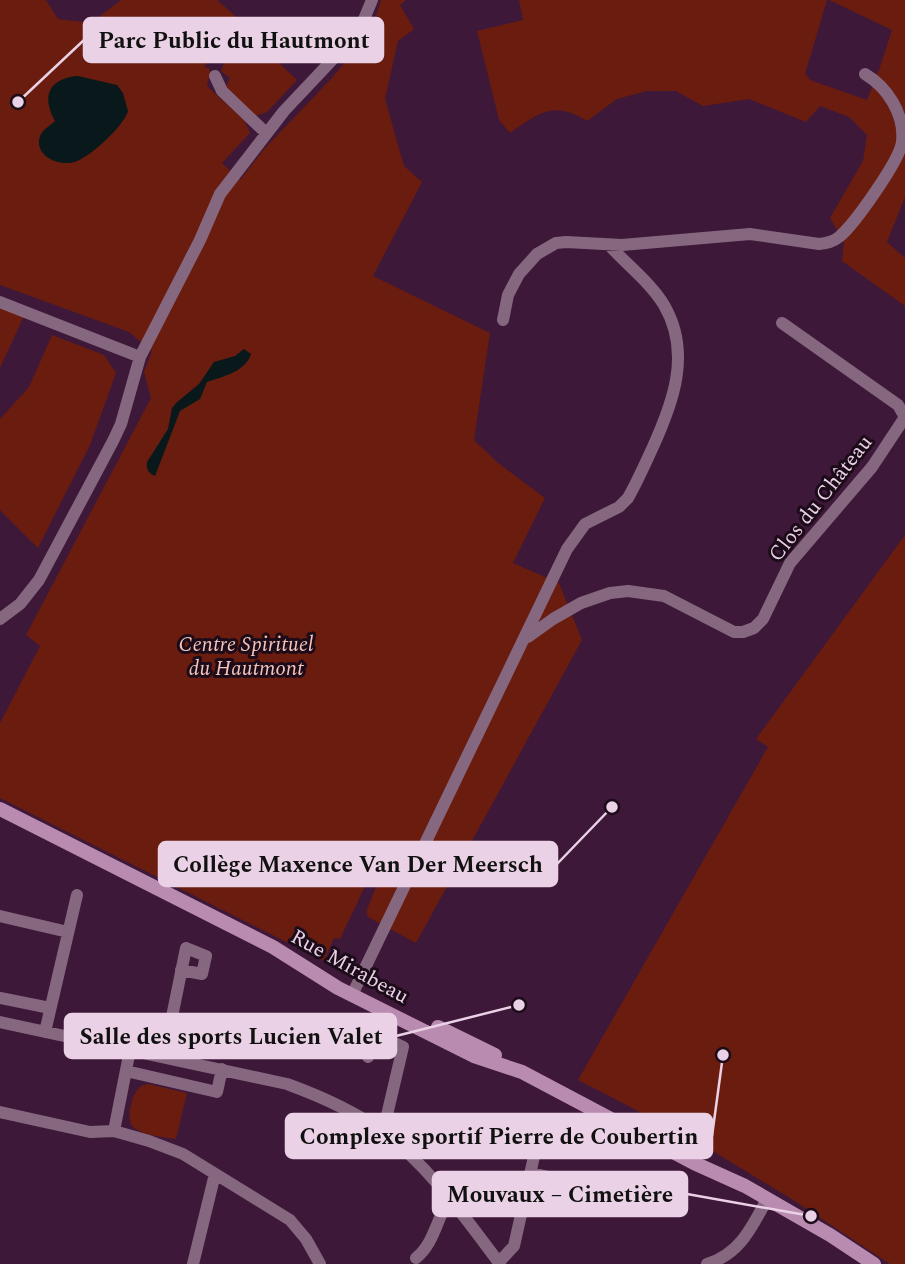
<svg xmlns="http://www.w3.org/2000/svg" width="905" height="1264" font-family="Spectral,serif">
  <style>
    .green { fill: #6a1c0e }
    .water { fill: #08181b }
    .lines { fill: none; stroke-linecap: round; stroke-linejoin: round }
    .minor { stroke: #856880; stroke-width: 12 }
    .secondary { stroke: #ba8bb1; stroke-width: 14 }
    .labels { text-anchor: middle; stroke-width: 6; stroke-linejoin: round; paint-order: stroke }
    .street-label { font-size: 21px; fill: #ead1e5; stroke: #1c0b19 }
    .park-label { font-size: 21px; font-style: italic; fill: #f5c4ba; stroke: #1c0b19 }
    .leader { fill: none; stroke: #ead1e5; stroke-width: 2.5 }
    .callout-dot { fill: #ead1e5; stroke: #1c0b19; stroke-width: 2.5 }
    .callout { fill: #ead1e5; stroke: #ead1e5; stroke-width: 2.5 }
    .callout-label { font-size: 23px; text-anchor: middle; font-weight: bold; fill: #111 }
  </style>
  <rect width="100%" height="100%" fill="#3e1839"/>
  <path class="green" d="M0,0H46L58,19L91,23L121,0H217L251,30L252,37L297,80L267,112L255,116L225,88L230,78L221,71L223,65L237,50L225,19L190,31L206,62L205,67L209,68L210,73L207,86L244,120L250,133L222,163L240,180L265,148L330,80L371,31L381,0H406L400,5L414,29L398,41L385,99L404,166L422,182L373,276L490,333L474,440L498,463L545,498L513,563L559,583L582,640L416,943L368,917L366,912L376,887L367,882L340,939L334,938L324,961L0,798V723L40,646L26,635L151,398L144,372L152,351L129,332L0,285Z
    M519,0H827L805,74L810,80L867,100L879,70L892,30L829,0H905V197L887,242L905,258V306L842,261L844,242L830,218L863,161L867,135L849,117L820,106L806,122L749,99L703,106L676,91H647L617,99L587,121C553,100 539,113 510,133L499,120L477,31L523,20Z
    M0,307L24,316L0,368Z
    M52,335L104,355L116,373L90,445L38,548L0,510V419L29,387Z
    M905,535V1264H890L790,1198L696,1141L578,1080L768,747L756,739Z
    M148,1084L187,1093L176,1139C164,1137 142,1136 132,1126C126,1119 132,1095 138,1089C141,1085 144,1085 148,1084Z"/>
  <path class="water" d="M78,76L117,85L123,93L128,111C123,127 92,155 77,161C62,168 33,157 40,136C43,129 51,125 55,121C41,97 49,78 78,76Z
    M244,349L251,354C245,372 224,376 207,382L200,399L180,411L155,476C148,473 146,469 147,462L168,429L172,408L176,403L199,384L214,362L235,356Z"/>
  <g class="lines">
    <path class="minor" d="M215,76L222,91L266,133
      M0,302L140,357
      M503,320L508,295L519,274L537,254L556,243L566,242L622,245L750,234L819,244C827,243 833,242 839,237C854,225 900,160 902,142C905,114 887,87 865,74
      M0,619L20,604L39,580L113,441L121,424L140,357L200,240L220,194L284,111L351,40L362,24L372,0
      M528,637L553,619L581,603L610,593L628,591L664,596L734,632H743L754,628L763,619L790,563L872,467L905,417L898,405L782,323
      M0,916L68,932
      M352,995L567,549L585,524L619,507L628,498C637,482 644,466 652,449C673,403 692,353 664,305C650,282 627,265 609,245
      M0,998L50,1008
      M0,1022L287,1084C320,1096 354,1111 383,1132C430,1167 465,1218 500,1264
      M45,1032L77,895
      M164,1056L186,948L206,956L202,974L181,970
      M368,1057L375,1034L403,1047L383,1132
      M126,1071L217,1092L222,1069
      M0,1112L90,1132L114,1131L149,1141L183,1154L290,1220L306,1239L320,1264
      M114,1131L130,1050
      M531,1173L606,1190H618L632,1185
      M416,1258C434,1244 437,1218 449,1199
      M499,1262L514,1246L535,1152L532,1135L522,1124
      M193,1264L215,1174
      M707,1264C740,1254 752,1227 767,1199"/>
    <path class="secondary" d="M0,809L273,947L338,988L474,1056L522,1072L694,1163L745,1186L830,1235L874,1264
      M438,1027L495,1055"/>
  </g>
  <g class="labels">
    <g class="street-label">
      <text transform="translate(820 498) rotate(-52)" y="7">Clos du Château</text>
      <text transform="translate(350 966) rotate(29)" y="7">Rue Mirabeau</text>
    </g>
    <g class="park-label">
      <text x="246" y="651">Centre Spirituel<tspan x="246" dy="24">du Hautmont</tspan></text>
    </g>
  </g>
  <path class="leader" d="M18 102L84 40M612 807L557 864M519 1005L396 1036M723 1055L712 1136M811 1216L687 1194"/>
  <g class="callout-dot">
    <circle cx="18" cy="102" r="7"/>
    <circle cx="612" cy="807" r="7"/>
    <circle cx="519" cy="1005" r="7"/>
    <circle cx="723" cy="1055" r="7"/>
    <circle cx="811" cy="1216" r="7"/>
  </g>
  <g class="callout">
    <rect x="84" y="18" width="299" height="44" rx="7"/>
    <rect x="159" y="842" width="398" height="44" rx="7"/>
    <rect x="65" y="1014" width="331" height="44" rx="7"/>
    <rect x="286" y="1114" width="426" height="44" rx="7"/>
    <rect x="433" y="1172" width="254" height="44" rx="7"/>
  </g>
  <g class="callout-label">
    <text x="234" y="48">Parc Public du Hautmont</text>
    <text x="358" y="872">Collège Maxence Van Der Meersch</text>
    <text x="231" y="1044">Salle des sports Lucien Valet</text>
    <text x="499" y="1144">Complexe sportif Pierre de Coubertin</text>
    <text x="560" y="1202">Mouvaux – Cimetière</text>
  </g>
</svg>
